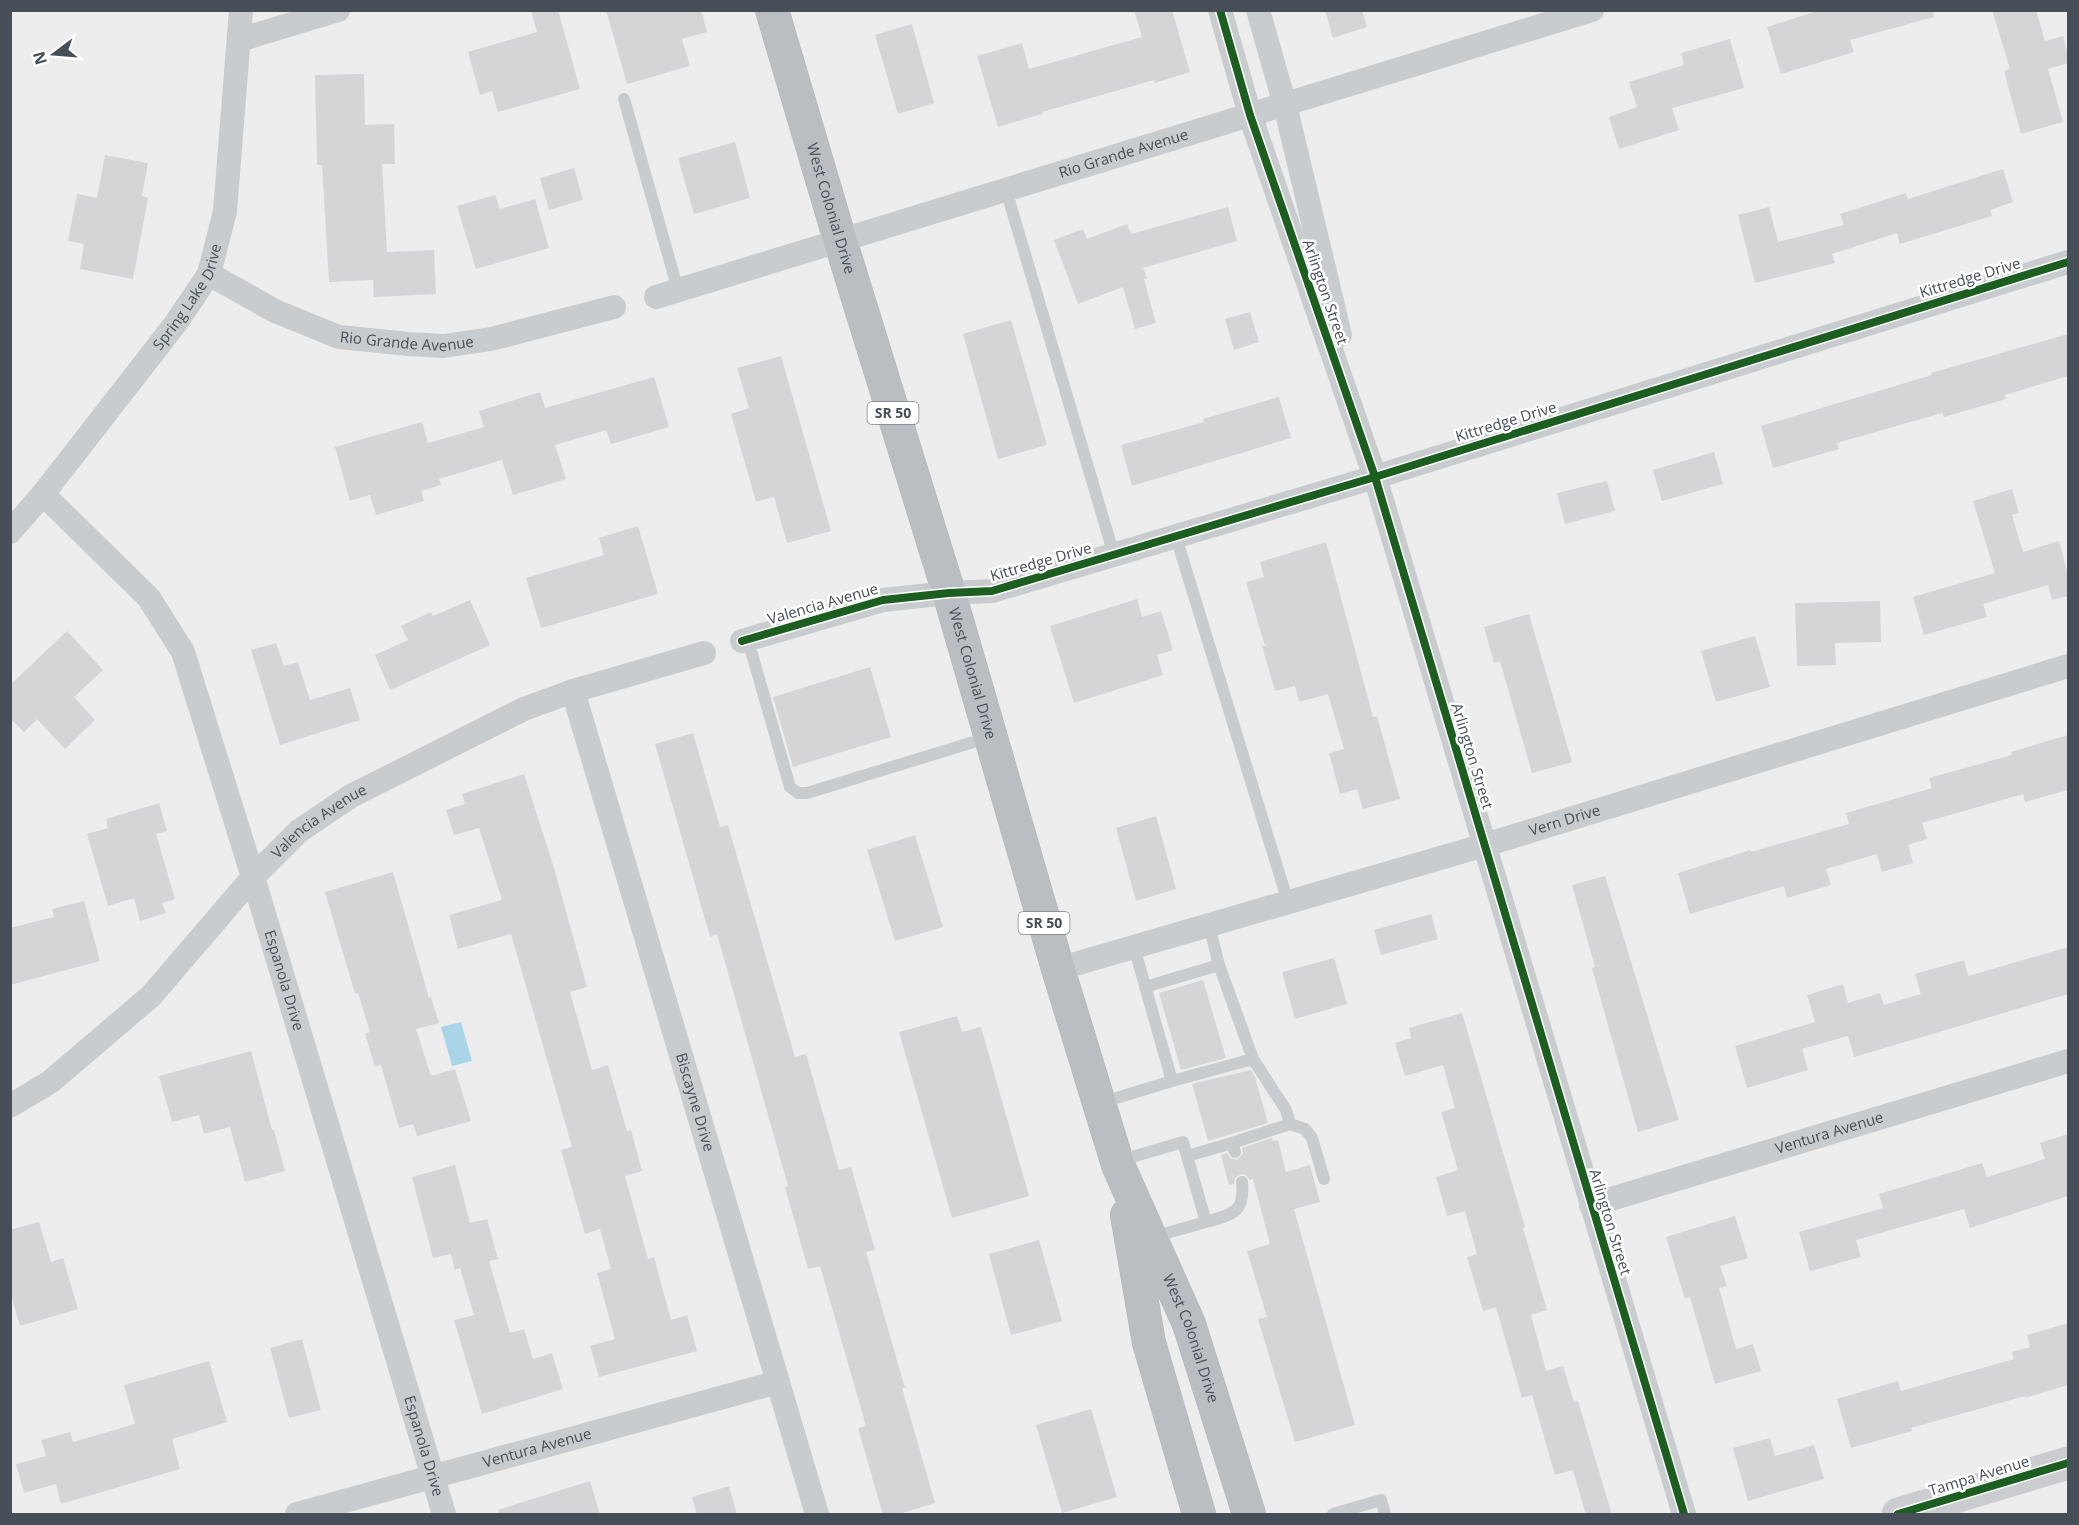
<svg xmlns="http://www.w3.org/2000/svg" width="2079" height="1525" font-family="'Open Sans',sans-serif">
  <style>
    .water { fill: #aad4e7 }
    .building { fill: #d5d5d7 }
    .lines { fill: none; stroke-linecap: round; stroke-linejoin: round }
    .highway-casing { stroke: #b3b6bc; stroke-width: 34 }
    .lane { stroke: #c9ccce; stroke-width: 12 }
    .street { stroke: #c9ccce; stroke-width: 24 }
    .secondary { stroke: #cacccf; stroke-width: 33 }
    .highway { stroke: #babec3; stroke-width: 33 }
    .cycleway-casing { stroke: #fff; stroke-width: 11 }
    .cycleway { stroke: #1b5e20; stroke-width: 8 }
    .labels { text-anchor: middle; stroke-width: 5; stroke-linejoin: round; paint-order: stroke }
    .shield { fill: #fff; stroke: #7e838a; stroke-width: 1.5 }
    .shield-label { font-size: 14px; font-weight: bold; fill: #464e58 }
    .street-label { font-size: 15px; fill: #464e58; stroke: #fff }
  </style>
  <rect width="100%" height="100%" fill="#eeeded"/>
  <path class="water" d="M461,1022L472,1061L452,1066L441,1027Z"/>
  <path class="building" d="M531,10H558L580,89L498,112L492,91L480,95L468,52L537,32Z
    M606,10H701L707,32L682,39L690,66L627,84Z
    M1134,10H1172L1190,72L1155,83L1154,80L1042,112V114L998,127L977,56L1022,43L1029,69L1142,37Z
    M1325,10H1362L1367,27L1333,38Z
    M1820,10H1933L1934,17L1850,40L1854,52L1781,74L1767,27Z
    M1992,10H2036L2045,41L2063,36L2068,55V63L2048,69L2063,122L2021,134L2004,71L2010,69Z
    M912,24L934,103L898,114L875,35Z
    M1730,39L1744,88L1672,108L1679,130L1619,149L1609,117L1637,107L1629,82L1684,65L1681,53Z
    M364,74L365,125L394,124L395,164H382L387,252L434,250L436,294L374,297L373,280L329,282L322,165H317L315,75Z
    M735,142L750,198L694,214L678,158Z
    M105,155L148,163L142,196L148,198L133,279L80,269L84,244L68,241L77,194L97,198Z
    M574,168L583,200L549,210L540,178Z
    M2003,169L2013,202L1990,210L1992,216L1900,244L1897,233L1832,254L1835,263L1755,283L1738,215L1769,207L1778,242L1844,225L1840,214L1906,193L1908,199Z
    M495,195L500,209L535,199L549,248L476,269L457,206Z
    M1228,207L1237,241L1143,268L1147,278L1144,279L1156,323L1135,329L1123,287L1078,304L1054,240L1083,229L1087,239L1127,224L1131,234Z
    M1250,312L1259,342L1234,350L1225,319Z
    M1011,320L1047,445L998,459L963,334Z
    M2068,334V376L2005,395L2006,399L1944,417L1942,413L1837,443L1839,449L1773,468L1761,426L1932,375L1931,373Z
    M781,356L831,531L787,543L774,497L756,502L731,414L749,408L737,368Z
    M654,377L669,427L611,444L606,430L555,445L566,479L513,495L502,460L439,479L441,485L421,491L424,501L376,515L370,495L350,501L335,447L422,422L428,443L484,427L479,411L540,392L545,408Z
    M1279,397L1291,438L1132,486L1121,445L1204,422L1203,419Z
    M1714,452L1723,484L1662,501L1653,470Z
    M1607,481L1615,511L1565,524L1557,493Z
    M2012,489L2019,513L2012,515L2023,552L2059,541L2068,575V596L2052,600L2048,585L1983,604L1987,617L1924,635L1913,597L1995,573L1973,501Z
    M638,526L658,594L541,628L526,578L604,555L599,538Z
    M1326,542L1373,717L1377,716L1400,799L1363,809L1357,789L1340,794L1329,753L1344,749L1328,694L1299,702L1295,686L1275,691L1262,646H1265L1246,582L1264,577L1260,562Z
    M1137,599L1142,617L1161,611L1173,650L1157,655L1163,675L1074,703L1050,626Z
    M470,600L490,645L390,690L375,655L408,640L401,626L431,612L433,616Z
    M1880,601L1881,642L1835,643L1836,665L1797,666L1795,603Z
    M1529,614L1572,762L1532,773L1500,661L1494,663L1484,627Z
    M67,631L103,670L74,697L95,720L65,749L37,719L24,732L10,718V685Z
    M1755,636L1770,687L1716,702L1701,651Z
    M276,643L284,666L298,662L310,700L350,688L360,720L280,745L251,650Z
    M870,667L891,737L793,767L773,697Z
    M693,733L720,827L728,825L795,1057L806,1054L839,1170L851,1167L875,1250L866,1252L905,1388H902L935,1503L896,1515H883L858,1428L866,1426L820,1266L808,1269L785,1187L788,1186L717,934L710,937L655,744Z
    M2068,735V790L2025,802L2023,794L1922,823L1927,839L1908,845L1913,863L1882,872L1877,854L1826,869L1831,885L1787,898L1784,886L1690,914L1678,873L1750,850L1751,852L1849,824L1846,813L1932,788L1929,778L2012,755L2011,752Z
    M524,774L554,868L587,987L570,992L592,1070L608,1065L627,1131L631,1130L642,1171L625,1176L648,1259L654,1257L671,1320L687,1315L697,1351L599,1377L590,1346L615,1339L597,1273L611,1269L600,1229L585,1234L561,1150L572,1147L511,934L458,949L449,915L502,900L479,828L454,835L446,810L465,804L462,794Z
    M159,803L167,831L156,834L175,899L162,903L166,913L140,921L134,898L108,906L87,834L108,828L106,819Z
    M1156,816L1176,889L1136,901L1116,828Z
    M915,835L943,927L895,941L867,850Z
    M393,872L429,998L431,997L439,1023L416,1029L431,1076L455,1069L471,1121L417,1136L413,1124L399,1128L381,1065L375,1067L365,1034L370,1032L358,993L355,994L325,892Z
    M1605,876L1679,1120L1638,1132L1592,968L1595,967L1572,885Z
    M84,901L100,961L10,985V928L54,917L52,909Z
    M1431,914L1438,939L1381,955L1374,930Z
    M2068,947V994L1854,1057L1848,1036L1802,1049L1808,1070L1747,1088L1735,1046L1815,1022L1807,995L1843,984L1848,1003L1880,993L1884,1005L1921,994L1915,974L1964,960L1968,976Z
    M1334,958L1347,1004L1295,1019L1282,972Z
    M1203,980L1226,1058L1181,1070L1159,993Z
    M1462,1013L1525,1227L1523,1228L1547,1310L1531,1315L1546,1371L1563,1366L1574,1402L1578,1401L1612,1515H1586L1573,1470L1555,1475L1532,1395L1522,1398L1496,1307L1483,1311L1467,1257L1477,1254L1465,1211L1447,1216L1436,1177L1458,1170L1441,1112L1455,1108L1443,1065L1405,1076L1395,1043L1411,1038L1409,1028Z
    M957,1016L962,1032L981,1027L1029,1196L952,1218L899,1032Z
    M251,1051L272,1130H274L285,1171L245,1182L230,1127L204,1134L199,1115L172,1122L159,1076Z
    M1251,1070L1255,1077L1268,1123L1208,1141L1192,1084Z
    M2068,1134V1196L1970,1228L1964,1209L1856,1240L1861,1257L1810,1271L1799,1232L1883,1208L1879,1194L1982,1163L1987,1177L2045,1159L2040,1143Z
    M1272,1138L1273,1141L1278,1140L1286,1172L1310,1165L1320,1202L1294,1209L1355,1425L1295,1442L1258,1319L1267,1317L1247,1251L1270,1244L1253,1179L1250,1180L1246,1175L1241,1174L1235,1178L1234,1184L1229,1185L1221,1155L1227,1153L1230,1158L1237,1160L1243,1154L1242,1148Z
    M455,1165L470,1223L487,1219L498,1259L489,1261L510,1333L524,1329L533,1359L552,1353L563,1389L482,1414L454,1320L474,1315L460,1268L455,1270L451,1254L433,1258L412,1177Z
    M1735,1216L1748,1258L1720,1266L1727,1286L1719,1288L1736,1349L1753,1344L1761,1371L1715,1384L1690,1297L1685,1299L1666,1237Z
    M39,1222L51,1262L63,1258L78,1309L20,1326L10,1291V1230Z
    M1039,1240L1062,1321L1011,1335L989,1254Z
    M2068,1323V1385L2025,1398V1396L1911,1428L1912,1431L1851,1448L1837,1399L1898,1381L1901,1391L2014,1359L2012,1352L2030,1347L2027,1335Z
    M302,1339L321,1410L289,1418L270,1348Z
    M209,1361L227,1422L172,1439L180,1469L61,1504L56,1484L24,1493L16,1464L46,1456L41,1440L70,1432L73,1442L135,1424L124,1385Z
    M1091,1409L1117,1497L1062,1513L1036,1425Z
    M1770,1438L1775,1456L1814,1445L1824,1479L1748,1501L1733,1448Z
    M590,1481L600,1515H499L498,1510Z
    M729,1486L737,1515H697L692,1497Z"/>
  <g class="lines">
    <defs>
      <g id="highway">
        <path id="s10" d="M772,10L840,240L949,593L1058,969L1118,1165L1189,1324L1249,1514"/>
        <path d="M1127,1215L1149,1343L1199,1514"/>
      </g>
    </defs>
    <use href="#highway" class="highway-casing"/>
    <path class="lane" d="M624,99L678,290
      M1006,190L1114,555
      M1176,537L1288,902
      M748,640L790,787L798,793H807L990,737
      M1209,925L1219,965L1253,1059L1286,1110L1290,1124L1232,1143L1235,1152
      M1145,987L1219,965
      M1172,1081L1253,1059
      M1100,1103L1172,1081L1134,947
      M1290,1124L1305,1129L1312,1138L1324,1179
      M1187,1156L1232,1143
      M1118,1161L1183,1142L1206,1222C1233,1214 1245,1213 1242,1182
      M1153,1237L1206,1222
      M1333,1514L1381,1500L1385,1514"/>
    <g class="street">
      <path d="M1220,10L1250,115L1375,477L1684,1514"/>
      <path d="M1258,10L1285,105L1340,335"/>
      <path d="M239,40L338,10"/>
      <path id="s1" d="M209,274L275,311L339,337L409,344L444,346L491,339L614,307"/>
      <path id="s2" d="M656,297L1592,10"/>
      <path id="s3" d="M43,494L149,598L183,652L253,877L444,1514"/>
      <path id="s4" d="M10,532L43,494L176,323L209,274L225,211L241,10"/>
      <path d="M742,641L883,600L949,593L992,591L1375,477L2068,262"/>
      <path id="s5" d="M573,691L817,1514"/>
      <path id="s6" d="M1058,969L1485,845L2068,666"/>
      <path id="s7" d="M10,1106L50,1082L151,996L253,877L299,831L351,796L524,709L573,691L704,653"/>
      <path id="s8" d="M1591,1205L2068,1061"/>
      <path id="s9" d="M297,1514L778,1382"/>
    </g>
    <path class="secondary" d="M1898,1514L2068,1463"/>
    <use href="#highway" class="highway"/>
    <defs>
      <path id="cycleway" d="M1220,10L1250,115L1375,477L1684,1514
        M742,641L883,600L949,593L992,591L1375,477L2068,262
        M1898,1514L2068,1463"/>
    </defs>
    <use href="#cycleway" class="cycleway-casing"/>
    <use href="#cycleway" class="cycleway"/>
  </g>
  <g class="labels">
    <g class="shield">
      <rect x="867.5" y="402" width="51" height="22" rx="4.5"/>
      <rect x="1018.5" y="912" width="51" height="22" rx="4.5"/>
    </g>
    <g class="shield-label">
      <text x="893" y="418">SR 50</text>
      <text x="1044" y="928">SR 50</text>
    </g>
    <g class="street-label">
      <text dy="5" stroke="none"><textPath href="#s2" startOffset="489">Rio Grande Avenue</textPath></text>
      <text dy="5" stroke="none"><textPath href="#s10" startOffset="207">West Colonial Drive</textPath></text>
      <text transform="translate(1970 278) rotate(-17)" y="5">Kittredge Drive</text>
      <text transform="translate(1325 292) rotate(71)" y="5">Arlington Street</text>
      <text dy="5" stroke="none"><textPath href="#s4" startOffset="296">Spring Lake Drive</textPath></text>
      <text dy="5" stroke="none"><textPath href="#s1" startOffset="213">Rio Grande Avenue</textPath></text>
      <text transform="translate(1506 422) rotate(-17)" y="5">Kittredge Drive</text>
      <text transform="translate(1041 562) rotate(-16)" y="5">Kittredge Drive</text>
      <text transform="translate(823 604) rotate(-16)" y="5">Valencia Avenue</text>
      <text dy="5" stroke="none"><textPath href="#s10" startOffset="693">West Colonial Drive</textPath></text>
      <text transform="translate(1472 756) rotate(73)" y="5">Arlington Street</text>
      <text dy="5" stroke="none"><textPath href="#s6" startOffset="528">Vern Drive</textPath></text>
      <text dy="5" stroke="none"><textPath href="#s7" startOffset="423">Valencia Avenue</textPath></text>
      <text dy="5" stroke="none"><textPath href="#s3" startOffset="556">Espanola Drive</textPath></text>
      <text dy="5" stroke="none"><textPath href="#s5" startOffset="429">Biscayne Drive</textPath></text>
      <text dy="5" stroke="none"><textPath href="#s8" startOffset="249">Ventura Avenue</textPath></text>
      <text transform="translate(1610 1222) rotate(73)" y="5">Arlington Street</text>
      <text dy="5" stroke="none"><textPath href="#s10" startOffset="1394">West Colonial Drive</textPath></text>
      <text dy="5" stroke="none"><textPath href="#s3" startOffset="1042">Espanola Drive</textPath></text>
      <text dy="5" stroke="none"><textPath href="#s9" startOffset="249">Ventura Avenue</textPath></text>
      <text transform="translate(1979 1476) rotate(-17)" y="5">Tampa Avenue</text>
    </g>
  </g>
  <rect width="2079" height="1525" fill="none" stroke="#464e58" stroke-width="24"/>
  <g transform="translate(54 54) rotate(254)" stroke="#ffffff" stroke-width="4.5" paint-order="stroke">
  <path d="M0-4.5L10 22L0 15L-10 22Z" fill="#464e58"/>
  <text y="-9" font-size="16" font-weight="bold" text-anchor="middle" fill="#464e58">N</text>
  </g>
</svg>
